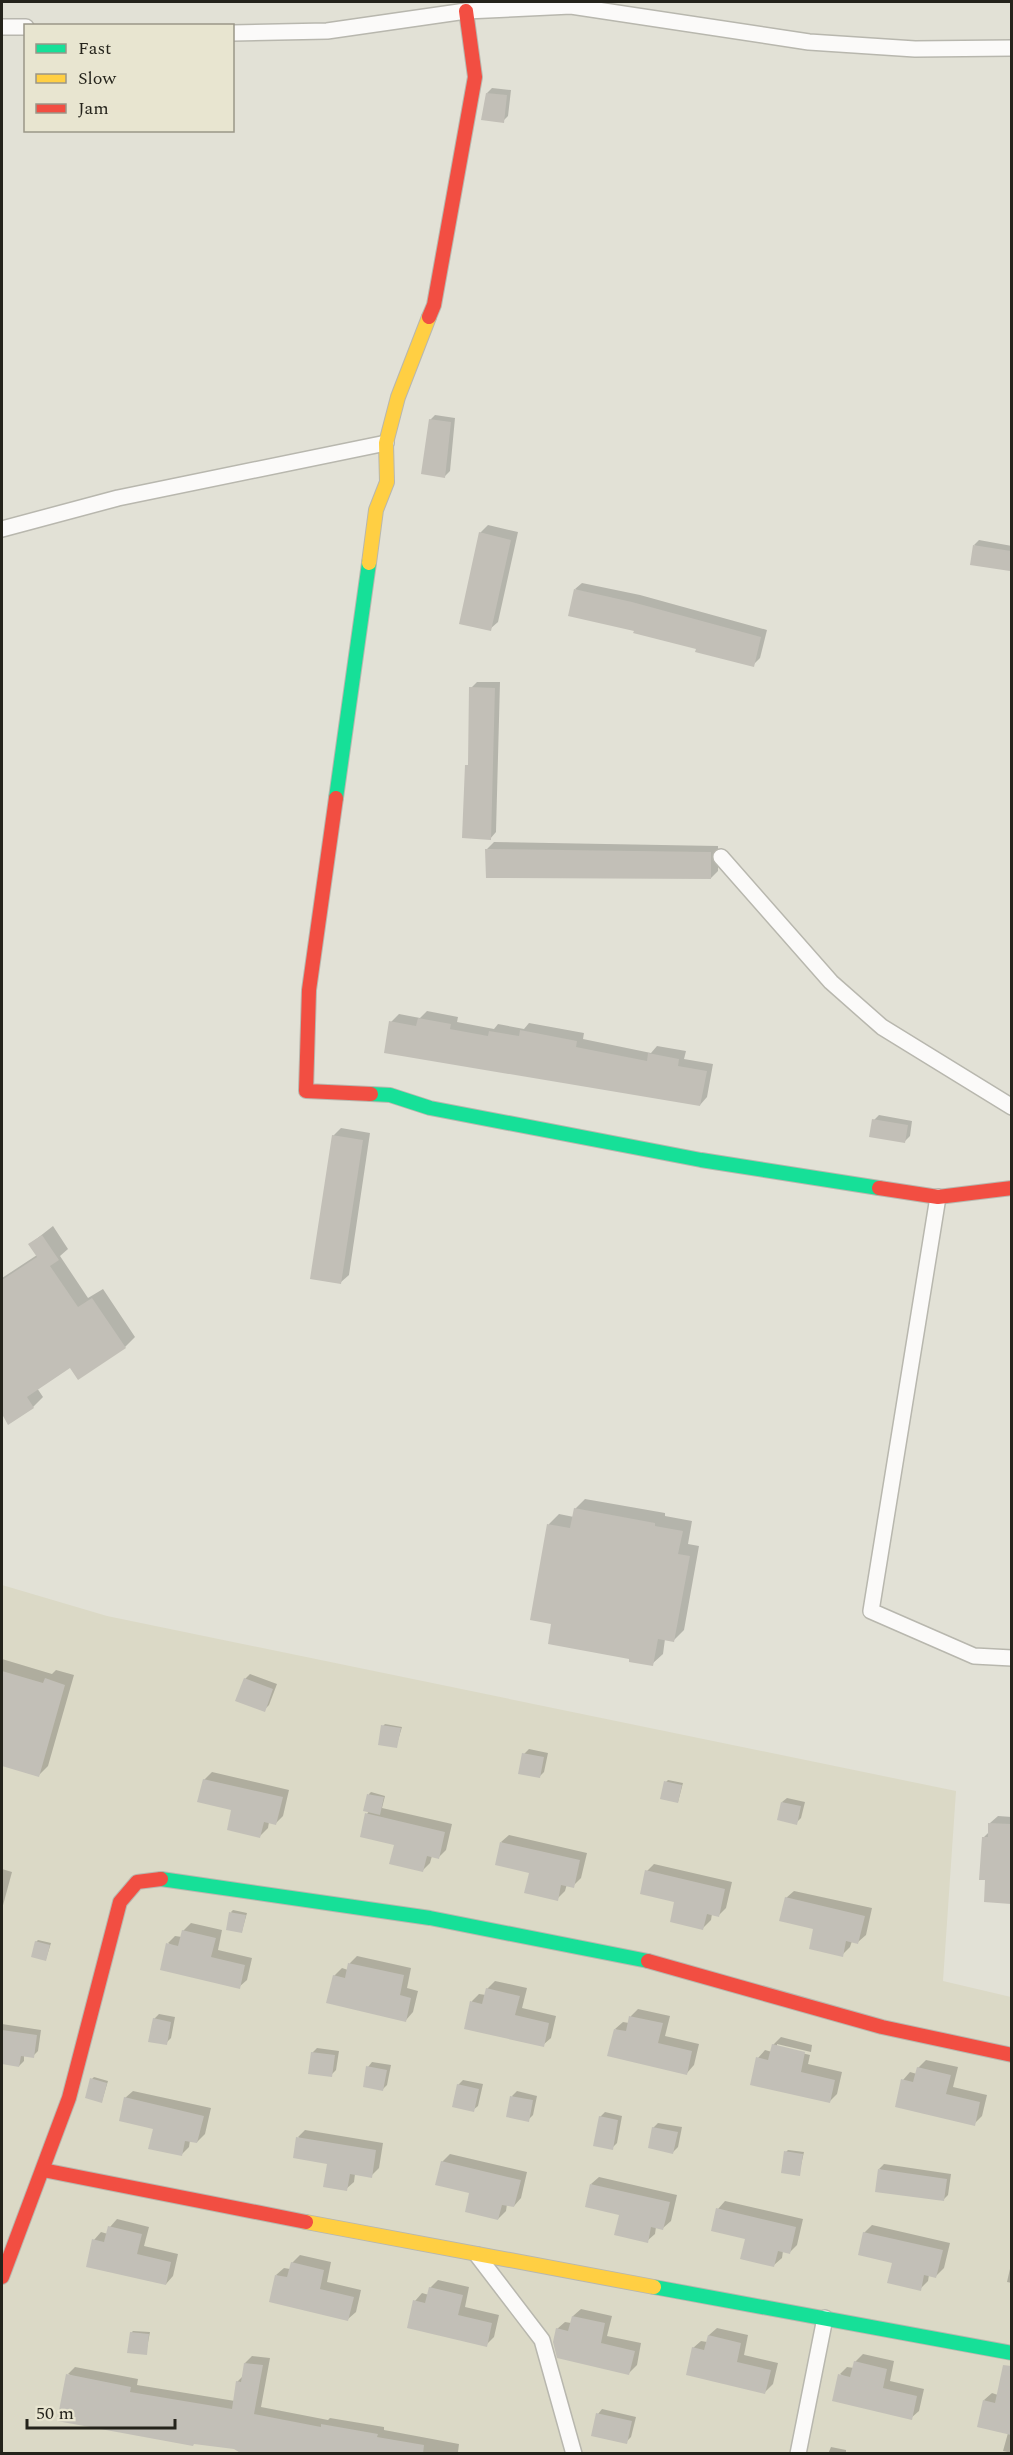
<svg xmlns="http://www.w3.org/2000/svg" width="1013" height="2455" font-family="Spectral,serif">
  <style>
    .built { fill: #dbd9c6 }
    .shadow { fill: #0003 }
    .building { fill: #c2bfb7 }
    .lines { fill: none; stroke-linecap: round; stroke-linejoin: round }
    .street-casing { stroke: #b8b7ae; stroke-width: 18 }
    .fast-casing { stroke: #b8b7ae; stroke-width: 16 }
    .slow-casing { stroke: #b8b7ae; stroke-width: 16 }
    .jam-casing { stroke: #b8b7ae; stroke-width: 16 }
    .street { stroke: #fbfaf9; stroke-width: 15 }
    .fast { stroke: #16e098; stroke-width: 14 }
    .slow { stroke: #ffcf43; stroke-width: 14 }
    .jam { stroke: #f24e42; stroke-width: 14 }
  </style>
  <rect width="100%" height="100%" fill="#e2e1d6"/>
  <path class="built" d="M2,1585L107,1616L956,1791L943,1981L1011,1997V2453H2Z"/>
  <path class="shadow" d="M492,88L511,90L508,116L503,121L487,93Z
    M435,415L455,418L450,471L445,476L430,420Z
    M488,525L518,532L498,622L490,629L480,533Z
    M979,540L1012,546V568L1010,570L974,545Z
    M582,583L640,595L767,630L760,658L753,665L636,630L575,589Z
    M477,682H500L496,832L490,839L467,766L469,764L471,688Z
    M494,842L718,846V871L711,878L487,849Z
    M427,1011L458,1017L457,1022L494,1029L498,1024L524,1029L529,1023L584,1033L583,1039L651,1053L657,1046L686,1051L684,1059L713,1064L707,1097L700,1105L391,1022L399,1014L420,1018Z
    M879,1115L912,1121L910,1136L905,1141L874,1120Z
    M341,1128L370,1133L349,1275L341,1282L333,1136Z
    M53,1226L68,1249L60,1256L88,1298L103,1289L135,1337L125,1347L70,1366L37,1388L43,1397L33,1407L9,1423L2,1412V1278L37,1255L30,1244Z
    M585,1499L665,1513V1516L692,1521L688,1544L699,1546L684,1630L674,1640L665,1639L663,1654L652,1664L631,1657L553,1623L532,1619L549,1524L559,1514L574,1517L575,1509Z
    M2,1659L52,1674L56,1670L74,1675L48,1766L38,1776L2,1765Z
    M250,1674L277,1684L269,1705L264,1710L245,1679Z
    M385,1724L402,1727L396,1747L383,1726Z
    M529,1749L548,1753L544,1772L539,1777L524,1754Z
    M212,1772L289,1790L283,1816L276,1823L269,1822L268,1828L260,1836L204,1780Z
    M668,1780L683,1783L678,1802L666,1782Z
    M371,1792L385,1796L382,1808L452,1824L446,1850L438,1858L432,1856L430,1863L423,1870L367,1814L369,1811V1794Z
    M787,1798L805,1802L801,1818L796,1823L782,1802Z
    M998,1816L1012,1817V1902L986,1901L987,1879L983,1838L989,1832L990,1823Z
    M509,1835L587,1853L581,1878L573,1886L567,1884L565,1891L557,1899L501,1842Z
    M654,1864L732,1882L726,1908L719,1915L712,1914L711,1920L703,1928L647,1871Z
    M2,1869L12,1872L2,1909Z
    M794,1891L872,1908L866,1935L858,1942L852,1941L850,1947L842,1955L786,1898Z
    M233,1910L247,1913L242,1931L231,1912Z
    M191,1923L222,1930L218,1950L252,1958L247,1980L239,1987L168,1943L175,1936L182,1937L183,1931Z
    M38,1940L51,1943L46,1959L36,1942Z
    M357,1956L411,1968L407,1988L418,1991L413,2012L406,2020L334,1976L342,1968L348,1970L350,1963Z
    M495,1981L527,1988L522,2008L556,2016L551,2038L543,2045L466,2027L472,2001L479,1994L486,1995L487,1989Z
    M638,2009L670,2016L665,2036L699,2044L694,2065L687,2073L615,2029L623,2022L629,2023L631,2016Z
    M159,2014L175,2017L171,2038L166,2043L154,2019Z
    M2,2024L41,2030L38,2051L33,2056L24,2055V2061L19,2066L2,2063Z
    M781,2037L812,2045L811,2052L777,2044V2047L810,2055L808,2064L842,2072L837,2094L829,2102L758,2058L765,2050L772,2052L773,2045Z
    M317,2048L339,2051L336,2070L331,2075L312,2053Z
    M926,2060L958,2067L953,2087L987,2095L982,2116L974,2124L903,2080L910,2072L917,2074L918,2068Z
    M372,2062L391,2065L387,2085L383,2089L368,2067Z
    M94,2077L108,2081L102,2101L92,2079Z
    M463,2080L483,2084L478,2106L473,2110L458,2085Z
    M133,2091L211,2108L205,2134L197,2142L190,2140L189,2147L181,2155L125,2098Z
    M517,2091L537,2096L533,2115L528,2120L512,2096Z
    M605,2112L622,2116L617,2143L612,2148L600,2117Z
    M658,2123L682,2127L678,2147L673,2152L653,2128Z
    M305,2130L383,2143L379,2168L371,2176L355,2174L354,2182L346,2189L328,2162L298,2137Z
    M788,2150L804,2152L799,2174L786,2152Z
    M450,2154L527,2172L521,2198L514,2206L507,2204L506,2211L498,2219L442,2162Z
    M884,2164L951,2174L948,2195L943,2200L879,2169Z
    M599,2177L677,2195L671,2221L663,2228L656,2227L655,2234L647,2241L591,2184Z
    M725,2201L803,2219L797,2245L789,2253L783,2251L782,2258L774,2265L718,2209Z
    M117,2219L149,2227L144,2246L178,2254L173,2276L166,2284L94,2240L101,2232L108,2234L110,2227Z
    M872,2225L950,2243L944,2268L936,2276L929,2275L928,2281L920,2289L864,2233Z
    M300,2255L331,2262L327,2282L361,2290L356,2312L348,2319L276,2275L284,2268L290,2269L292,2263Z
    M1012,2260V2283L1007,2282Z
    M438,2280L469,2287L465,2307L499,2315L494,2337L486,2345L415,2301L422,2293L429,2295L430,2288Z
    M581,2309L612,2316L607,2336L641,2343L637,2365L629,2373L557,2329L565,2322L571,2323L573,2316Z
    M717,2328L748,2335L744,2355L778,2363L773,2384L765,2392L693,2348L701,2341L707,2342L709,2335Z
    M133,2331L150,2332L146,2353L131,2333Z
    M863,2354L894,2361L890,2381L924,2389L919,2411L911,2418L840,2374L847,2367L854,2368L855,2362Z
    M252,2356L270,2358L261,2407L328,2420L330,2418L384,2427V2430L459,2444L458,2452L463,2454H243V2451L68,2374L75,2367L138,2379L137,2385L235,2401L237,2382L243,2376L245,2363Z
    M1007,2380L1012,2382V2453L1003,2451L1008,2433L984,2400L992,2393L998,2395Z
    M602,2409L636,2417L631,2437L626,2442L598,2414Z
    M831,2447L846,2450V2454H828Z"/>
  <path class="building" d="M486,93L507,95L504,123L481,120Z
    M429,419L451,422L445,478L421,474Z
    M479,532L511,540L491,631L459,624Z
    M973,545L1011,551L1010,571L970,565Z
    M574,589L632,602L761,637L754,667L695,652L696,649L633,633L634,631L568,616Z
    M469,687L495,688L491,840L462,838L465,765H468Z
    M485,849L711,852V879L486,878Z
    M418,1018L451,1024L450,1029L488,1036L489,1031L519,1036L520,1030L577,1041L576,1047L647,1061L648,1053L679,1059L678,1066L707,1071L700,1106L384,1053L389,1021L416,1026Z
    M872,1119L908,1125L905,1143L869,1137Z
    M332,1135L363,1140L341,1284L310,1279Z
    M42,1235L59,1260L50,1266L78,1307L92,1298L126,1348L78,1380L70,1368L27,1397L34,1408L8,1425L2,1414V1280L37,1257L28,1244Z
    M574,1508L655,1523V1526L683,1531L678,1554L690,1556L674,1642L658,1639L653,1666L629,1662V1659L548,1644L551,1624L530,1620L547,1524L570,1528Z
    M2,1671L43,1683L45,1678L65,1685L39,1777L2,1766Z
    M244,1678L273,1689L265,1712L235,1701Z
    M381,1725L401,1728L397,1748L378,1745Z
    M522,1753L544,1757L540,1778L518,1774Z
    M203,1779L283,1797L276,1825L264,1822L260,1838L227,1830L231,1810L197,1802Z
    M664,1781L682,1785L678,1803L660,1799Z
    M367,1794L384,1797L380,1815L363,1811Z
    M781,1802L801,1806L797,1825L777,1820Z
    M365,1813L445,1832L439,1859L427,1856L423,1872L389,1864L394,1845L360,1837Z
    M988,1823L1011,1824V1904L984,1902L985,1880H979L982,1837H988Z
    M500,1842L580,1860L574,1888L561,1885L558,1901L524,1893L529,1873L495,1865Z
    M645,1870L725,1889L719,1917L707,1914L703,1930L670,1922L674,1902L640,1894Z
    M785,1897L865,1916L858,1944L846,1941L843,1957L809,1949L813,1929L779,1921Z
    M229,1912L246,1915L242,1933L226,1930Z
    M182,1930L216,1938L211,1957L245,1965L240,1989L160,1970L166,1943L178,1946Z
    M35,1941L50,1945L46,1961L31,1957Z
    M348,1963L404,1975L400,1995L411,1998L406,2022L326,2003L333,1975L345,1978Z
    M486,1988L520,1996L515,2015L549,2023L544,2047L464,2029L470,2001L482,2004Z
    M629,2016L663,2023L658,2043L692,2051L687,2075L607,2056L614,2029L626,2031Z
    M153,2018L171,2022L167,2045L148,2042Z
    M2,2030L37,2035L34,2058L21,2056L19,2067L2,2064Z
    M772,2044L805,2052L801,2072L835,2080L830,2103L750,2085L756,2057L768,2060Z
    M311,2052L335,2055L332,2077L308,2074Z
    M366,2066L387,2070L383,2091L363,2087Z
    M917,2067L951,2075L946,2094L980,2102L975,2126L895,2107L901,2079L913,2082Z
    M90,2078L107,2083L102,2103L85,2098Z
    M457,2084L479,2089L474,2112L452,2107Z
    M510,2096L533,2100L529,2122L506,2117Z
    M124,2097L204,2116L197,2143L185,2141L182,2156L148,2149L153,2129L119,2121Z
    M599,2116L618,2120L613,2150L593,2146Z
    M652,2127L678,2132L673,2154L648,2148Z
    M296,2137L376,2150L372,2178L350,2174L347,2191L323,2187L327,2164L293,2158Z
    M784,2151L803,2154L800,2176L781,2173Z
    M441,2161L521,2180L514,2207L502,2205L498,2220L465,2212L469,2193L435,2185Z
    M878,2169L947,2179L944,2201L875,2192Z
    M590,2184L670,2202L663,2230L651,2227L648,2243L614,2235L619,2215L585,2207Z
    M716,2208L796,2227L790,2254L778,2251L774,2267L740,2259L745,2239L711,2231Z
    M108,2226L142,2234L137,2254L171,2262L166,2285L86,2267L92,2239L104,2242Z
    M863,2232L943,2250L936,2278L924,2275L921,2291L887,2283L892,2263L858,2255Z
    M291,2262L324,2270L320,2289L354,2297L348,2321L269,2302L275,2275L287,2277Z
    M429,2287L463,2295L458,2315L492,2323L487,2347L407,2328L413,2300L425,2303Z
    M572,2316L605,2323L601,2343L635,2351L629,2375L557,2358L553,2342L556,2328L568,2331Z
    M130,2332L149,2334L147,2355L127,2353Z
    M708,2335L741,2343L737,2362L771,2370L765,2394L686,2375L692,2347L704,2350Z
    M854,2361L887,2369L883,2388L917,2396L912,2420L832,2401L838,2374L850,2377Z
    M244,2363L263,2365L254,2414L321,2427V2424L378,2434L377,2437L424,2445L423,2454H242L234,2449L194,2444L193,2446L57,2421L66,2374L131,2387L130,2392L232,2409L236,2381L241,2382Z
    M1003,2365L1011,2366V2435L977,2427L983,2400L995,2403Z
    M596,2413L632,2421L627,2444L591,2436Z"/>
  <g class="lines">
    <defs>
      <path id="street" d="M2,27H26
        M232,33L327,31L466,11L571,6L809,42L915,49L1012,48
        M2,529L118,498L386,443
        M721,857L831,982L882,1027L1012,1107
        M938,1197L871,1611L974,1656L1012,1658
        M477,2255L542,2340L574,2454
        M798,2454L825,2318"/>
      <path id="fast" d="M336,798L369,563
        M371,1094L390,1095L430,1108L701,1160L879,1188
        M161,1879L430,1918L648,1961
        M654,2287L1012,2353"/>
      <path id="slow" d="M369,563L376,510L387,482L386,443L398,397L429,317
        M306,2222L654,2287"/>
      <path id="jam" d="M429,317L434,305L475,77L466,11
        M336,798L309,990L306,1091L371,1094
        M879,1188L938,1197L1012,1188
        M648,1961L882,2027L1012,2055
        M43,2170L306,2222
        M2,2277L69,2098L120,1902L137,1882L161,1879"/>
    </defs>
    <use href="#street" class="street-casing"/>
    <use href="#fast" class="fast-casing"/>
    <use href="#slow" class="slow-casing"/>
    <use href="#jam" class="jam-casing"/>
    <use href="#street" class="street"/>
    <use href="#fast" class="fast"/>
    <use href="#slow" class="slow"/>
    <use href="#jam" class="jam"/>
  </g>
  <rect width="1013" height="2455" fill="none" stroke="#24231b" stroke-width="6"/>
  <rect x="24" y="24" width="210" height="108" fill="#e8e5d0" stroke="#9a9788" stroke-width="1.5"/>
  <rect x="36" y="44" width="30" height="9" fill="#16e098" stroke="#9a9788" stroke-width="1.5"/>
  <text x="78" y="54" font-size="18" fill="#24231b">Fast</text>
  <rect x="36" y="74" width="30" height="9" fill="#ffcf43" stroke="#9a9788" stroke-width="1.5"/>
  <text x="78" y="84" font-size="18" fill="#24231b">Slow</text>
  <rect x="36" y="104" width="30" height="9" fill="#f24e42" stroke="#9a9788" stroke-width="1.5"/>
  <text x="78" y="114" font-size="18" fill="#24231b">Jam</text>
  <path d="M27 2419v9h148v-9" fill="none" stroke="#24231b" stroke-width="3"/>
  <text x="36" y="2419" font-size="18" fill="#24231b" stroke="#e8e5d0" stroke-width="4.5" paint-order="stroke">50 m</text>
</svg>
